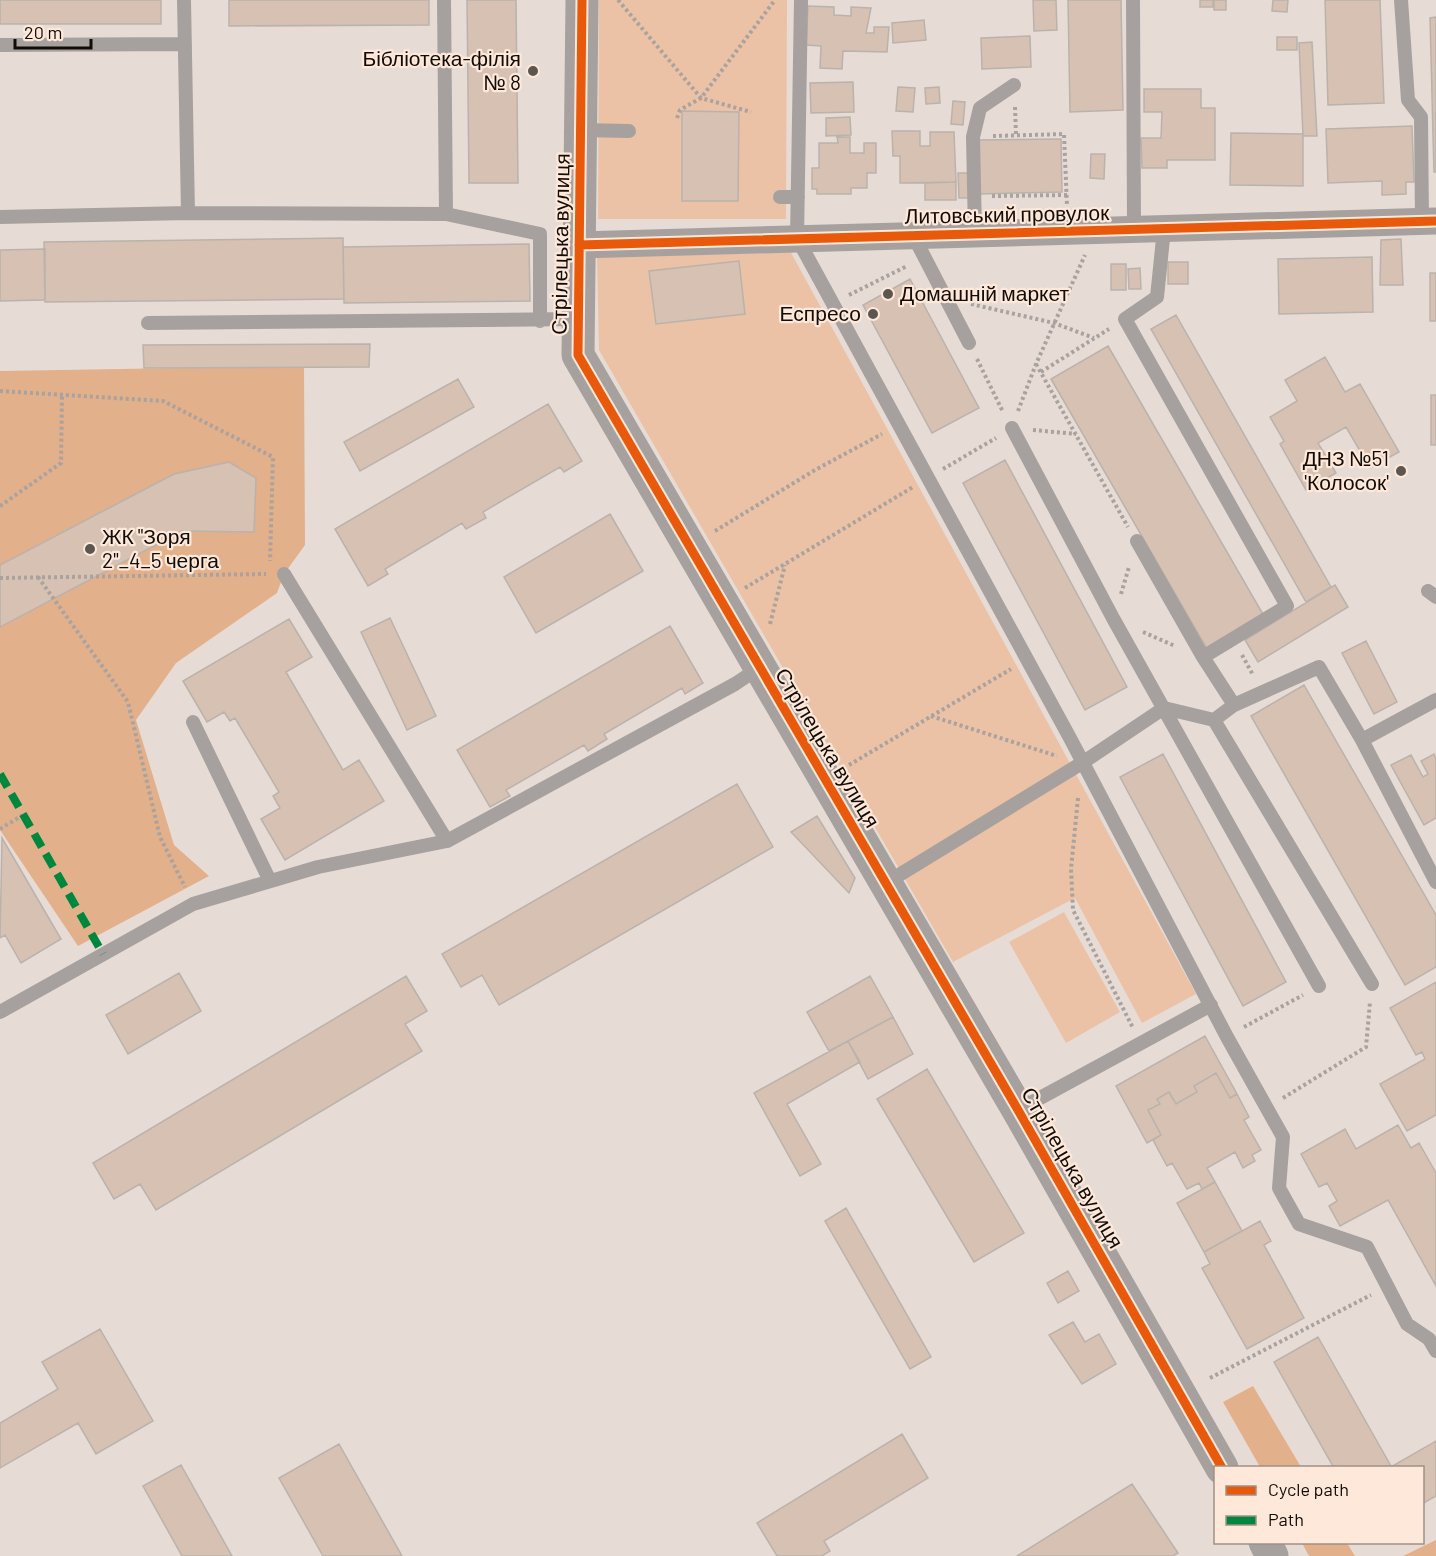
<svg xmlns="http://www.w3.org/2000/svg" width="1436" height="1556" font-family="Barlow,sans-serif">
  <style>
    .green { fill: #ebc2a5 }
    .forest { fill: #e2b08b }
    .building { fill: #d6c1b2; stroke: #bab2ac; stroke-width: 1.5 }
    .lines { fill: none; stroke-linecap: round; stroke-linejoin: round }
    .path { stroke: #a9a29e; stroke-width: 4; stroke-dasharray: 3 3; stroke-linecap: butt }
    .service { stroke: #a6a19e; stroke-width: 14 }
    .minor { stroke: #a6a19e; stroke-width: 27 }
    .tertiary { stroke: #a6a19e; stroke-width: 33 }
    .quiet { stroke: #00873e; stroke-width: 8; stroke-dasharray: 15 8; stroke-linecap: butt }
    .cycleway-casing { stroke: #fde8da; stroke-width: 13 }
    .cycleway { stroke: #e8590c; stroke-width: 9 }
    .poi-dot { fill: #5d554f; stroke: #fde8da; stroke-width: 2 }
    .labels { text-anchor: middle; stroke-width: 4.5; stroke-linejoin: round; paint-order: stroke }
    .poi-label { font-size: 21px; fill: #120c07; stroke: #fde8da; text-anchor: end }
    .street-label { font-size: 21px; fill: #120c07; stroke: #fde8da }
  </style>
  <rect width="100%" height="100%" fill="#e7dcd5"/>
  <path class="green" d="M599,0H787L786,219H598Z
    M789,249L1196,994L1142,1023L1075,898L953,962L599,350L597,257Z
    M1064,912L1120,1012L1066,1043L1009,942Z"/>
  <path class="forest" d="M304,366L305,545L284,574L277,593L176,663L136,720L174,845L209,876L78,946L0,830V371Z
    M1253,1386L1301,1467H1260L1223,1402Z
    M1436,1540V1556H1403Z
    M1302,1543H1347L1355,1556H1309Z"/>
  <path class="building" d="M0,0H161V24H0Z
    M229,0H429V25L229,26Z
    M467,0H516L518,183H469Z
    M1033,0H1056L1057,30L1034,31Z
    M1068,0H1121L1123,110L1070,112Z
    M1200,0H1213V7H1200Z
    M1214,0H1226V10H1214Z
    M1273,0H1288L1287,12L1272,11Z
    M1325,0H1380L1384,103L1328,105Z
    M808,6L834,7V15L851,16V7L871,8L866,33H874V27H889L887,52L843,51L842,69L820,68L821,46L806,45Z
    M1436,17V172H1434L1430,18Z
    M924,20L926,40L893,43L892,23Z
    M1030,36L1031,67L982,69L981,38Z
    M1277,37H1297V50H1277Z
    M1312,42L1317,136H1303L1299,43Z
    M853,82L854,112L811,113L810,83Z
    M898,87L915,88L913,112L896,111Z
    M939,87L940,103L926,104L925,88Z
    M1144,89H1201V108H1215V160H1167V168H1142L1141,138H1161L1162,112H1144Z
    M953,101L965,102L963,125L951,124Z
    M682,111L739,112L738,201H682Z
    M850,117L851,135L826,136V118Z
    M1412,126L1414,182H1406V194L1382,195V181L1328,183L1326,129Z
    M892,131H920V146H930V132H954L956,182L900,183V156H893Z
    M1231,133L1303,134V186L1230,185Z
    M837,137H850V153H864V143H876V173H867V188H851V194H817V189H812V168H819V143H838Z
    M1061,139L1062,192L979,194L978,140Z
    M1091,154H1105L1104,179L1090,178Z
    M958,173H972L973,198H959Z
    M956,182V200H925V183Z
    M343,238L344,299L45,302L44,242Z
    M1401,239L1403,285H1380L1381,240Z
    M529,244L530,301L344,303L343,247Z
    M45,249V300L0,301V250Z
    M1372,257L1373,312L1279,314L1278,259Z
    M739,261L745,314L656,324L649,271Z
    M1168,262H1188V284H1168Z
    M1111,264H1126V290H1111Z
    M1140,268L1141,289H1129L1128,269Z
    M1430,273H1436V321H1430Z
    M910,279L979,408L932,433L863,305Z
    M1176,315L1331,587L1306,602L1151,329Z
    M370,344L369,367L144,368L143,345Z
    M1108,346L1264,616L1207,649L1051,379Z
    M1325,357L1345,392L1360,384L1399,452L1370,468L1346,427L1318,443L1336,473L1306,490L1280,444L1284,441L1270,417L1297,401L1285,380Z
    M458,379L474,407L360,471L344,442Z
    M1431,395H1436V445H1431Z
    M548,404L582,461L564,472L560,467L483,512L486,518L466,529L462,523L385,569L388,574L368,586L335,529Z
    M1005,460L1127,687L1085,710L963,483Z
    M229,462L256,478L254,532L182,531L0,627V565L174,474Z
    M610,514L643,571L536,633L504,577Z
    M1335,585L1348,607L1258,662L1245,640Z
    M390,618L436,716L407,730L361,632Z
    M289,619L312,657L286,672L343,770L359,760L384,801L285,860L261,819L280,808L273,796L279,792L235,718L230,721L224,712L207,722L183,681Z
    M670,626L703,683L685,694L682,688L604,734L607,739L588,751L584,745L506,790L510,796L490,807L457,750Z
    M1366,641L1397,702L1374,714L1342,653Z
    M1304,685L1436,915V967L1405,985L1251,716Z
    M1163,754L1286,982L1243,1006L1120,777Z
    M1434,754L1436,759V818L1424,825L1391,765L1411,755L1423,777L1428,774L1421,761Z
    M737,784L773,847L499,1005L482,975L461,987L442,954Z
    M817,816L855,878L849,893L791,832Z
    M2,838L61,939L21,963L5,935L0,938Z
    M179,973L201,1011L128,1054L106,1015Z
    M406,976L427,1011L405,1024L422,1051L156,1210L140,1184L114,1199L93,1163Z
    M870,976L893,1017L829,1051L807,1012Z
    M1436,982V1115L1407,1131L1380,1084L1425,1059L1422,1052L1416,1055L1390,1008Z
    M893,1017L913,1054L868,1079L848,1041Z
    M1205,1036L1237,1094L1230,1098L1216,1073L1194,1086L1197,1092L1176,1104L1169,1092L1157,1099L1160,1104L1148,1110L1161,1135L1147,1143L1116,1086Z
    M848,1041L860,1062L787,1104L821,1164L800,1176L754,1093Z
    M927,1069L1024,1233L974,1262L877,1099Z
    M1216,1073L1230,1098L1237,1094L1249,1117L1244,1120L1261,1150L1252,1155L1255,1161L1243,1168L1235,1152L1207,1168L1215,1182L1202,1189L1199,1183L1187,1189L1172,1163L1167,1166L1153,1140L1161,1135L1148,1110L1160,1104L1157,1099L1169,1092L1176,1104L1197,1092L1194,1086Z
    M1398,1125L1411,1148L1419,1143L1436,1173V1286L1388,1200L1340,1226L1329,1206L1337,1201L1327,1183L1319,1187L1301,1154L1345,1129L1356,1149Z
    M1215,1182L1242,1231L1204,1252L1177,1203Z
    M846,1208L931,1357L910,1369L825,1221Z
    M1260,1221L1271,1241L1264,1245L1304,1318L1247,1349L1202,1268L1210,1264L1204,1252Z
    M1068,1271L1079,1291L1058,1303L1047,1283Z
    M1073,1322L1085,1342L1099,1334L1116,1364L1082,1384L1049,1335Z
    M100,1329L153,1421L96,1454L78,1423L0,1468V1423L58,1389L42,1362Z
    M1318,1337L1391,1466L1389,1468H1334L1274,1362Z
    M902,1434L928,1478L824,1541L830,1551L822,1556H777L757,1523Z
    M1436,1441V1496L1422,1504V1468H1389Z
    M339,1444L402,1556H323L279,1478Z
    M181,1465L232,1556H182L143,1486Z
    M1132,1484L1178,1553L1173,1556H1017Z"/>
  <g class="lines">
    <path class="path" d="M618,0L701,98L751,112
      M1015,107L1016,135
      M677,118L680,110L701,98L775,0
      M993,136L1064,134L1067,206
      M992,196L1067,195
      M849,295L907,266
      M971,304L1054,323L1094,338
      M977,359L1003,412
      M1036,364L1128,527
      M1041,372L1109,329
      M0,391L163,401L273,457L270,561
      M1018,411L1036,364L1085,255
      M1033,430L1076,434
      M943,469L996,438
      M0,506L61,463L62,394
      M715,531L815,470L882,434
      M38,577L128,702L160,837L185,887
      M0,578L266,574
      M745,588L913,487
      M1121,594L1129,567
      M770,624L785,565
      M1143,632L1175,646
      M1242,655L1253,675
      M931,716L1057,756
      M849,765L1011,669
      M1078,798L1071,869L1073,910L1133,1028
      M0,829L23,815
      M1244,1027L1303,995
      M1283,1098L1366,1047L1370,1002
      M1210,1378L1371,1295"/>
    <path class="service" d="M184,0L188,213
      M801,0L797,238L1070,738L1227,1037L1283,1137L1279,1188L1299,1224L1367,1247L1407,1324L1429,1339L1436,1351
      M1133,0L1134,229
      M1401,0L1408,100L1421,117L1422,222
      M0,45L185,44
      M580,130L629,131
      M780,197H798
      M446,214L540,234V321
      M0,217L188,213L446,214L444,0
      M1164,229L1157,297L1125,319L1287,606L1203,657
      M975,233L973,137L980,108L1014,85
      M913,235L969,343
      M148,323L578,319
      M1012,428L1114,620L1319,986
      M284,574L447,841
      M1428,591L1436,597
      M1234,705L1319,667L1362,740L1436,700
      M1214,720L1372,984
      M193,722L270,881
      M1362,740L1436,882
      M886,883L1082,763L1164,708L1214,720L1234,705L1203,657L1137,541
      M0,1012L193,904L318,867L447,841L735,684L759,668
      M1018,1110L1211,1005"/>
    <path class="minor" d="M579,245L1436,221"/>
    <path class="tertiary" d="M582,0L578,355L1018,1110L1222,1468
      M1265,1542L1272,1556"/>
    <path class="quiet" d="M0,774L103,954"/>
    <defs>
      <path id="cycleway" d="M582,0L578,355L1018,1110L1222,1468
        M579,245L1436,221"/>
    </defs>
    <use href="#cycleway" class="cycleway-casing"/>
    <use href="#cycleway" class="cycleway"/>
  </g>
  <g class="poi-dot">
    <circle cx="533" cy="71" r="6"/>
    <circle cx="888" cy="294" r="6"/>
    <circle cx="873" cy="314" r="6"/>
    <circle cx="1401" cy="471" r="6"/>
    <circle cx="90" cy="549" r="6"/>
  </g>
  <g class="labels">
    <g class="poi-label">
      <text x="521" y="66">Бібліотека-філія<tspan x="521" dy="24">№ 8</tspan></text>
      <text x="900" y="301" text-anchor="start">Домашній маркет</text>
      <text x="861" y="321">Еспресо</text>
      <text x="1389" y="466">ДНЗ №51<tspan x="1389" dy="24">'Колосок'</tspan></text>
      <text x="102" y="544" text-anchor="start">ЖК "Зоря<tspan x="102" dy="24">2"_4_5 черга</tspan></text>
    </g>
    <g class="street-label">
      <text transform="translate(1007 215) rotate(-1)" y="7">Литовський провулок</text>
      <text transform="translate(561 244) rotate(-89)" y="7">Стрілецька вулиця</text>
      <text transform="translate(827 748) rotate(59)" y="7">Стрілецька вулиця</text>
      <text transform="translate(1072 1168) rotate(60)" y="7">Стрілецька вулиця</text>
    </g>
  </g>
  <rect x="1214" y="1466" width="210" height="78" fill="#fde8da" stroke="#9f9086" stroke-width="1.5"/>
  <rect x="1226" y="1486" width="30" height="9" fill="#e8590c" stroke="#9f9086" stroke-width="1.5"/>
  <text x="1268" y="1496" font-size="18" fill="#120c07">Cycle path</text>
  <rect x="1226" y="1516" width="30" height="9" fill="#00873e" stroke="#9f9086" stroke-width="1.5"/>
  <text x="1268" y="1526" font-size="18" fill="#120c07">Path</text>
  <path d="M15 39v9h76v-9" fill="none" stroke="#120c07" stroke-width="3"/>
  <text x="24" y="39" font-size="18" fill="#120c07" stroke="#fde8da" stroke-width="4.5" paint-order="stroke">20 m</text>
</svg>
